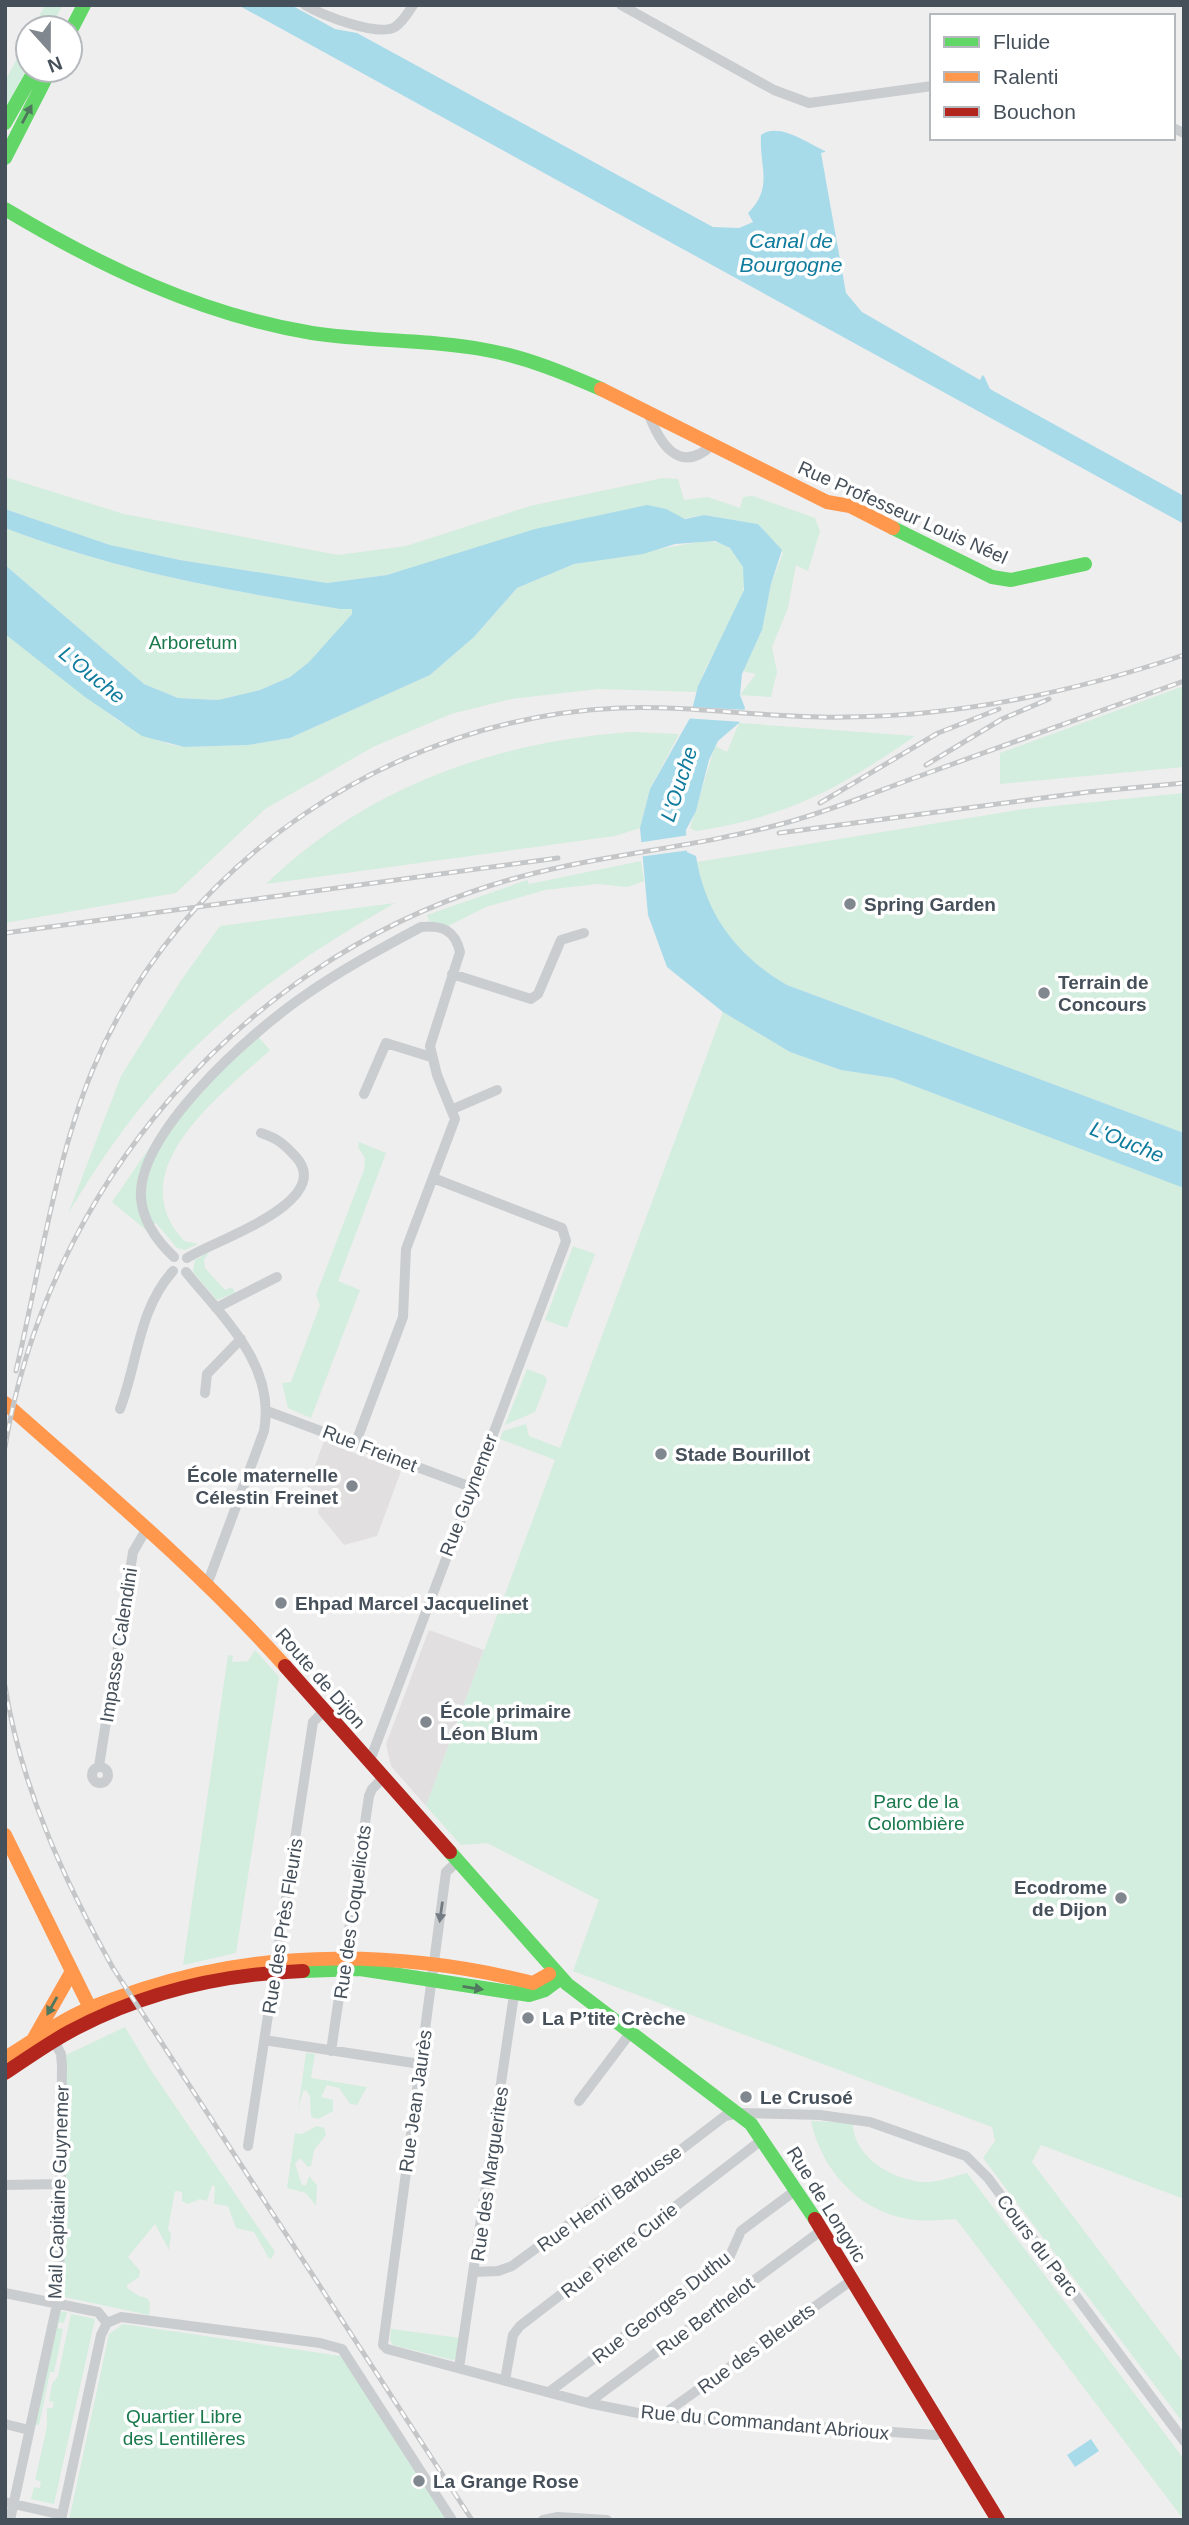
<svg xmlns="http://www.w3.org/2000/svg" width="1189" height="2525" font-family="Arial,sans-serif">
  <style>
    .education { fill: #e1dfe0 }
    .green { fill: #d3edde }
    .water { fill: #a8dbea }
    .pier { fill: #efeeee }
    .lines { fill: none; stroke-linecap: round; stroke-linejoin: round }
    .street { stroke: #cacdcf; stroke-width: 10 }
    .fast { stroke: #63d668; stroke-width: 14 }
    .slow { stroke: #ff974d; stroke-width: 14 }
    .jam { stroke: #b3261e; stroke-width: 14 }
    .rail-casing { stroke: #c4c6c8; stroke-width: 5 }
    .rail { stroke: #fff; stroke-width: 2.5; stroke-dasharray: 8; stroke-linecap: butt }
    .oneway { fill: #4f785e }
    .oneway2 { fill: #747c83 }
    .poi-dot { fill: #81878e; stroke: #fff; stroke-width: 2.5 }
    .labels { text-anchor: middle; stroke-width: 7; stroke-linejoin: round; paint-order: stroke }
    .street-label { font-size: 19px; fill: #46505a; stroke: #fff }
    .park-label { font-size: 19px; fill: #19794c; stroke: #fff }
    .poi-label { font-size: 19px; font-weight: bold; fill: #46505a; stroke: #fff; text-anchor: start }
    .water-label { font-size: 21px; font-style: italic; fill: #0f7b9d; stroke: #fff }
  </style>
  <rect width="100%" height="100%" fill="#efeeee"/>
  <path class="education" d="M324,1441L401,1471L377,1536L344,1545L318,1513L319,1508L302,1501Z
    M429,1630L484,1650L426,1806L391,1766L386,1744Z"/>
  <path class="green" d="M45,5H63L50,28H33Z
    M28,38V67L5,110V81Z
    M5,477L124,514L338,555L406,546L530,506L663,478L678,479L684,500L708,497L740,508L743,497L753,496L815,518L820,531L808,571L796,565L788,608L772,647L777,672L771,697L740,695L756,674L743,671L761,633L771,584L783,553L758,524L704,515L442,559L387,575L327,583L180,560L110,545L5,509Z
    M5,528C114,570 225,590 340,609L352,608V614L309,662L290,677L260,690L217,700L178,698L144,684L5,565Z
    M704,541C717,541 729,545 737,556C766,593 701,657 698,692L598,689L511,699L451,714L373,747L265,809L176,893L5,923V634L120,722L168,744L184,747L248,745L290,738L430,675L474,637L517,588L574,564Z
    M1184,686V767L1000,784V753Z
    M739,723L915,736C840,788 788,817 696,831L690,828L715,746L727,752Z
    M631,732L679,734L650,789L640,828L615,836L266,884C365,788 495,741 631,732Z
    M1184,793V1133L787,985C740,958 705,917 697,862L1024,809Z
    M641,861L644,881L627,887L597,884L545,890L486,907L448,926L429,921L427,915L527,880L529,884Z
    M395,903C245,988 156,1065 68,1214L121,1076L180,982L220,926Z
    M723,1012L790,1052L841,1070L893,1078L1184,1187V2199L1041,2145L1032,2162L1184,2363V2424L983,2158L995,2141L992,2127L573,1971L599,1900L487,1843L461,1845L426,1806L555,1460L500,1439L503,1431L526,1424L529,1436L560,1448Z
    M254,1032L270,1050C220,1096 119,1170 184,1241L198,1244L185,1250L177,1248L156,1223L146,1230L112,1202L165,1125Z
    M359,1142L386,1153L338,1281L360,1290L311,1418L288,1408L282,1383L291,1382L320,1305L316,1295L364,1170L365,1158L358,1147Z
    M573,1246L595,1254L567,1328L545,1320Z
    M209,1252L204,1260L205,1268L225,1290L232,1287L235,1293L217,1300L193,1272L195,1260Z
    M527,1369L545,1376L547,1381L535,1412L505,1425Z
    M255,1650L279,1677L236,1953L183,1965L228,1655L233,1656L232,1662L248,1661Z
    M125,2027L152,2072L275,2252L271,2259L268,2257L254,2232L236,2228L228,2206L214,2204L215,2187L212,2185L207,2201L200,2199L188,2204L182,2201V2192L175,2191L168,2229L171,2234L169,2250L155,2224L128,2257L140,2271L139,2277L127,2285V2288L139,2296L147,2298L150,2303L149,2315L64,2297L66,2055Z
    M306,2053L315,2054L311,2078L367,2087L357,2105L350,2104L339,2088L327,2085L321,2097L333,2100V2111L318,2119L311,2117L310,2096L306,2090L303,2091L298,2110Z
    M811,2121L853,2123C853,2159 898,2183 929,2182C943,2181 954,2176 967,2173L1184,2459V2520L956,2219C940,2220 923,2222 908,2219C858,2211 821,2169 811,2121Z
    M317,2126L324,2128L326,2135L314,2150L311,2166L308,2167L300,2158L295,2164L302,2185H306L309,2176L317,2185L316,2206L306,2193L287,2188L295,2133L302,2134Z
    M57,2311L67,2312L64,2323L59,2322L58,2328L63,2329L54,2372H50L39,2425L33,2424Z
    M71,2314L95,2319L54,2504L31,2499L34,2487L40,2488L41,2481L35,2480L47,2427V2408H53L54,2402L49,2401L52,2384L58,2376Z
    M123,2324L340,2356L347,2363L449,2520H69L109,2334Z
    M391,2329L461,2338L458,2357L453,2360L393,2345L390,2340Z"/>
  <path class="water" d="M238,5H291L335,29L357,33L713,227L739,228L753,222L748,213C774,187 759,167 761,135C779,122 807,143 825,151C830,182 839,277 854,299C868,319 958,361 984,376L990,389L1184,496V524Z
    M647,505L666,509L685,519L704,515L758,524L782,550L771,584L762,630L742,674L740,695L745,708L739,723L718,741L709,760L696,811L686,830L687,852L696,856C705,914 737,956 787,985L1184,1133V1188L893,1078L841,1070L790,1052L723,1012L667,967L648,915L640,828L650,789L690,718L698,686L744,590L743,567L730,548L715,541L675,544L643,554L574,564L517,588L474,637L430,675L290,738L248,745L184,747L142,736L85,697L5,634V565L144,684L178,698L218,700L260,690L290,677L309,662L352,614V609H340C225,590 114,570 5,528V509L110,545L180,560L327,583L387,575L535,529Z
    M1091,2439L1099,2451L1075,2467L1067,2455Z"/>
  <path class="pier" d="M829,151L849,278L857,298L865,307L984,372L980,380L862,312L846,293L821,153Z
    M691,707L748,710L743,722L683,718Z
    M690,835V850L638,857L636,843Z"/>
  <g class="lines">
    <path class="street" d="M305,5C322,15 377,37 395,27C403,22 408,13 413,5
      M621,5L774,90L809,103L932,86
      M1173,128L1184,133
      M648,412C658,440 678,477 712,445
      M452,974L531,999L538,994L561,940L584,933
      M364,1094L386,1043L431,1057
      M453,1109L497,1090
      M174,1257C157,1241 143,1222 141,1198C137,1133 251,1033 301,998C339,971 380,949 421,927C442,925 455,930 460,952L430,1046L437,1075L455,1119L406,1249L403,1317L356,1442
      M187,1258C213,1241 336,1202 296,1157C284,1144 277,1138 261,1133
      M186,1272C224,1319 276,1365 264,1431L208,1582
      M216,1308L277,1277
      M205,1393L207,1374L241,1339
      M120,1409C138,1362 138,1310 173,1271
      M267,1411L471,1487
      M369,1763L566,1241L562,1228L433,1178
      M99,1766L133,1552L147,1528
      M92 1775a8 8 0 1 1 16 0a8 8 0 1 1-16 0Z
      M457,1862L446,1872L383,2345L387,2349L588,2403L653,2416L936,2435L946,2432
      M264,2040L420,2064
      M331,2051L369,1796L372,1789L382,1779
      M579,2101L631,2032
      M248,2146L313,1722L324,1711
      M5,2185L60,2184
      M475,2272L498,2271L512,2266L602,2200L640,2181L725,2116L739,2113L820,2115L870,2122L966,2156L988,2178L1184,2441
      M5,2293L98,2312L107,2323
      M459,2368L515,1988
      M505,2380L513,2335L520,2326L763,2139
      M549,2392L729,2258L741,2231L796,2190
      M588,2403L822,2230
      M661,2416L852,2280
      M5,2424L29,2430
      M5,2502L62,2515
      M10,2520L59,2295L62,2066L61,2054L52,2037
      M61,2520L101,2335L107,2323L121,2317L320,2343L342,2349L452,2520
      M543,2520L558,2517L607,2520"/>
    <path class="fast" d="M70,32L84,5
      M5,123L35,70
      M5,158L50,70
      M5,209C100,266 202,315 312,333C370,342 429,339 486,350C526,357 564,373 601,389
      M893,528L992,577L1011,580L1085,564
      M450,1852L567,1984L751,2124L815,2219
      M303,1971L360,1969L529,1995L545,1990L561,1978"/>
    <path class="slow" d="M601,389L827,502L850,506L893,528
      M5,1403C101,1488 199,1570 285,1666
      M5,1835L94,2016
      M33,2040L71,1973
      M5,2058C28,2044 50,2028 73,2016C95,2004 119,1997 143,1989C268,1948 405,1951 533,1983L549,1974"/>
    <path class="jam" d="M285,1666L450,1852
      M5,2073C26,2059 47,2044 69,2032C141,1993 222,1974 303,1971
      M815,2219L998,2520"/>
    <defs>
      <path id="rail" d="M926,765L1002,719L1049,699
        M820,803L938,733L999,709
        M779,833L1088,792L1184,783
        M5,933L558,858
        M16,1371C39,1274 55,1160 93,1069C180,860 396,717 620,708C696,705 771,719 847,717C959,716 1077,691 1184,655
        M5,1447C48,1188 239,966 489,886C585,855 687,850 785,823C833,810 880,790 928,773C1013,742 1098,712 1184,681
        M5,1686C21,1787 64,1880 113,1968L472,2520"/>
    </defs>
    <use href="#rail" class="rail-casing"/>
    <use href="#rail" class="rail"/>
  </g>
  <defs><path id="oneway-solid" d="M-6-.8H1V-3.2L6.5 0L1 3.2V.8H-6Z" transform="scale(1.75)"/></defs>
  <g class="oneway">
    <use href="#oneway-solid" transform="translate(27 114) rotate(-62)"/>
    <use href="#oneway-solid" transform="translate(473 1988) rotate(9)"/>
    <use href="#oneway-solid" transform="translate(52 2006) rotate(119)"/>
  </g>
  <use class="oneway2" href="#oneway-solid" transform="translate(441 1912) rotate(98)"/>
  <g class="poi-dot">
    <circle cx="850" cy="904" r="7"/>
    <circle cx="1044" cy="993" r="7"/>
    <circle cx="661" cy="1454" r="7"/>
    <circle cx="352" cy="1486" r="7"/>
    <circle cx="281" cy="1603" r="7"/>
    <circle cx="426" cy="1722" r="7"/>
    <circle cx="1121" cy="1898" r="7"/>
    <circle cx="528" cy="2018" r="7"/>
    <circle cx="746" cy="2097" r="7"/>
    <circle cx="419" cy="2481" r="7"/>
  </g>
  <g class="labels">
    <g class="street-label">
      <text transform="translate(903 512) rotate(24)" y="7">Rue Professeur Louis Néel</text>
      <text transform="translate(370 1448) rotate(21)" y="7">Rue Freinet</text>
      <text transform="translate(468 1495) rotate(-69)" y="7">Rue Guynemer</text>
      <text transform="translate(118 1645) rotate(-81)" y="7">Impasse Calendini</text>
      <text transform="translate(321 1678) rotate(49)" y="7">Route de Dijon</text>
      <text transform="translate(352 1912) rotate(-82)" y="7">Rue des Coquelicots</text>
      <text transform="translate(282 1926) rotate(-81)" y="7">Rue des Près Fleuris</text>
      <text transform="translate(415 2101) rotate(-82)" y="7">Rue Jean Jaurès</text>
      <text transform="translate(489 2174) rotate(-82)" y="7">Rue des Marguerites</text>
      <text transform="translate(58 2192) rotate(-88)" y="7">Mail Capitaine Guynemer</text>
      <text transform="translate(609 2198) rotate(-35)" y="7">Rue Henri Barbusse</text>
      <text transform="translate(827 2204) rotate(58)" y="7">Rue de Longvic</text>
      <text transform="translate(1038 2245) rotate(53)" y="7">Cours du Parc</text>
      <text transform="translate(619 2250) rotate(-38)" y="7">Rue Pierre Curie</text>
      <text transform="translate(661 2307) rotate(-38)" y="7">Rue Georges Duthu</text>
      <text transform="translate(705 2316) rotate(-37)" y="7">Rue Berthelot</text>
      <text transform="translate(756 2348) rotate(-36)" y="7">Rue des Bleuets</text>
      <text transform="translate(765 2422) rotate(5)" y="7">Rue du Commandant Abrioux</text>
    </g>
    <g class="park-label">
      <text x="193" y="649">Arboretum</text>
      <text x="916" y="1808">Parc de la<tspan x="916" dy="22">Colombière</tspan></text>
      <text x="184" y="2423">Quartier Libre<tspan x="184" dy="22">des Lentillères</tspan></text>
    </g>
    <g class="poi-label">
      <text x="864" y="911">Spring Garden</text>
      <text x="1058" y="989">Terrain de<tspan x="1058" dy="22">Concours</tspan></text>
      <text x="675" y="1461">Stade Bourillot</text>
      <text x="338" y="1482" text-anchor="end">École maternelle<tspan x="338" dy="22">Célestin Freinet</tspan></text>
      <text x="295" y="1610">Ehpad Marcel Jacquelinet</text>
      <text x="440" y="1718">École primaire<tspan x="440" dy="22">Léon Blum</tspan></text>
      <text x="1107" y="1894" text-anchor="end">Ecodrome<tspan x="1107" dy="22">de Dijon</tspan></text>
      <text x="542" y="2025">La P’tite Crèche</text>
      <text x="760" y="2104">Le Crusoé</text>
      <text x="433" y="2488">La Grange Rose</text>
    </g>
    <g class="water-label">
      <text x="791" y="248">Canal de<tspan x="791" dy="24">Bourgogne</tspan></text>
      <text transform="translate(92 675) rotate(39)" y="7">L'Ouche</text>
      <text transform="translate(679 784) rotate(-72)" y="7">L'Ouche</text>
      <text transform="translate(1127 1142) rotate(22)" y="7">L'Ouche</text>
    </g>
  </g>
  <rect width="1189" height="2525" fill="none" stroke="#46505a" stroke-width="14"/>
  <rect x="930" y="14" width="245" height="126" fill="#ffffff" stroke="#b5b9bd" stroke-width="2"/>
  <rect x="944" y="37" width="35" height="10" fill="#63d668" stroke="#b5b9bd" stroke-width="2"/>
  <text x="993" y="49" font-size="21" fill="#46505a">Fluide</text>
  <rect x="944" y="72" width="35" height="10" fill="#ff974d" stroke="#b5b9bd" stroke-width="2"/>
  <text x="993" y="84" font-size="21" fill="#46505a">Ralenti</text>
  <rect x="944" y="107" width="35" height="10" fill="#b3261e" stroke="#b5b9bd" stroke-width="2"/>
  <text x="993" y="119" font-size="21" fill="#46505a">Bouchon</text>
  <g transform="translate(49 49) rotate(159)"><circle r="33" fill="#ffffff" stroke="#b5b9bd" stroke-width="2"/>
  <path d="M0-5L12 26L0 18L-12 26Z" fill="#81878e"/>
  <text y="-10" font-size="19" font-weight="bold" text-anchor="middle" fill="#46505a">N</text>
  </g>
</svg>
